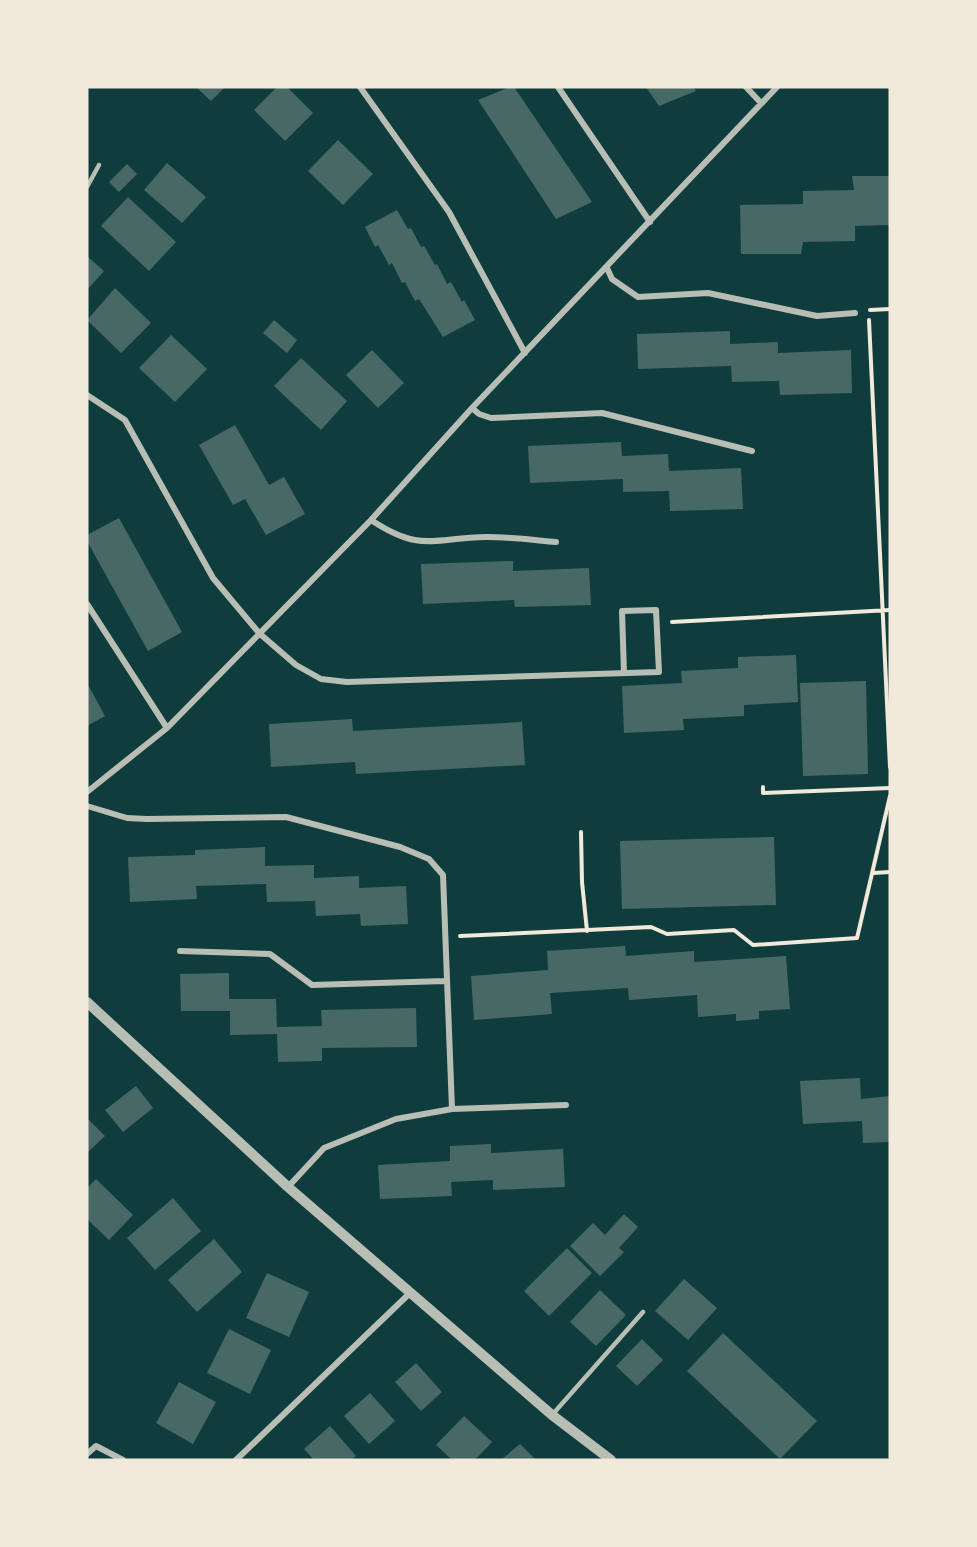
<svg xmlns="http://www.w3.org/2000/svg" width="977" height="1547" font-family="Poppins,sans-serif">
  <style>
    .building { fill: #486865 }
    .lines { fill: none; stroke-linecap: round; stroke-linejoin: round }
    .path { stroke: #f1e9da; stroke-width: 4 }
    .service { stroke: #b8beb3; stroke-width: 4.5 }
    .minor { stroke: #b8beb3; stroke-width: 6 }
    .tertiary { stroke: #b8beb3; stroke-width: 10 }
  </style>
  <rect width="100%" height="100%" fill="#0f3d3e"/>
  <path class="building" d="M196,87H225L211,101Z
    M277,87H287L313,113L285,141L254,110Z
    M510,87H514L592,202L556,219L478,100Z
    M646,87H693L696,91L659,106Z
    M338,140L373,174L343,205L308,171Z
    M167,163L206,197L182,223L144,190Z
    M127,164L137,174L119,192L109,182Z
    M852,176H890V225L855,226V241L803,242L801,254H741L740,205L803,204V191L854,190Z
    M128,197L176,242L149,271L101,226Z
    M397,210L408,229L411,228L421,247L424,246L435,265L437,264L447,284L451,282L462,302L464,300L475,320L443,337L419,299L415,301L405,282L402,283L392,263L389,265L378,245L375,247L365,227Z
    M87,256L104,271L87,290Z
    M115,288L151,323L121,353L87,320Z
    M274,320L297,340L287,353L263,333Z
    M730,331V344L778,342V353L851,350L852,393L780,395L779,381L732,382L731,366L638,369L637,334Z
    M171,335L207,369L175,402L139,368Z
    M372,350L404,383L378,408L346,375Z
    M301,358L347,401L321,430L274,386Z
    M235,425L269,485L284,477L305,514L266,535L245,499L233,505L199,445Z
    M621,442L622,456L668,454L669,471L741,468L743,509L670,511L669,491L623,492V479L530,483L528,446Z
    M119,518L182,632L148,651L87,541V535Z
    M513,561V571L589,568L591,605L515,607L514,600L423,604L421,564Z
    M796,655L798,702L744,705V716L683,719L684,730L624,733L622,686L682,683L681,671L738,668V657Z
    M866,681L868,774L803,776L800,683Z
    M87,683L105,716L87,726Z
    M352,719L353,731L522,722L525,765L356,774L355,762L271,767L269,724Z
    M774,837L776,905L622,909L620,841Z
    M265,847V866L314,865V878L359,876V888L406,886L408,924L361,926L360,914L316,916L315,901L267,902L266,884L196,886L197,899L130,902L128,857L195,855V850Z
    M625,946L626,956L694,951V962L786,956L790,1009L759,1011V1019L736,1021V1014L698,1017L697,995L629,1000L628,988L550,993L552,1014L474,1020L471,976L548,970L547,951Z
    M229,973V999H276L277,1027L322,1026L321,1010L416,1008L417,1047L322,1048V1061L278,1062L277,1034L230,1035V1011H181L180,974Z
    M860,1078L861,1099L890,1096V1142L863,1143L862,1121L803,1124L800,1081Z
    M136,1086L153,1108L123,1132L105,1110Z
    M87,1118L105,1136L87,1153Z
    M491,1144V1153L563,1149L565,1187L493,1190V1180L451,1182L452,1196L380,1199L378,1165L450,1161V1146Z
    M96,1179L133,1215L109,1240L87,1219V1188Z
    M173,1198L201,1231L155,1270L127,1238Z
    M624,1214L638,1227L619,1248L624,1252L600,1276L570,1246L593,1223L605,1235Z
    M214,1239L242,1272L197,1312L168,1280Z
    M567,1248L592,1273L549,1316L524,1291Z
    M267,1273L309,1292L289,1337L246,1318Z
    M684,1279L717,1308L688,1340L655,1311Z
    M600,1290L626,1315L596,1346L570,1322Z
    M229,1329L271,1350L250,1394L207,1373Z
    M723,1333L817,1421L780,1459L687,1371Z
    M642,1339L663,1360L637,1386L616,1366Z
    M416,1363L442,1392L421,1411L395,1382Z
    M179,1382L216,1402L193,1444L156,1423Z
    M370,1393L395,1421L369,1444L344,1416Z
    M464,1416L492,1442L475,1460H452L436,1445Z
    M330,1426L356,1456L351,1460H314L304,1449Z
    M520,1444L536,1460H501Z"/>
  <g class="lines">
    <path class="path" d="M870,310L890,309
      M869,320L890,767
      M672,622L890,610
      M763,787V793L890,788
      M581,832L582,882L587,931
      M873,873L890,872
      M460,936L651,927L667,934L734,930L753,945L857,938L890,796"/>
    <path class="service" d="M87,187L99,165
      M552,1415L643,1312"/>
    <path class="minor" d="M360,87L449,212L525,353
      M558,87L650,222
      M746,87L761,103
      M607,268L612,279L638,297L708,293L817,316L855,313
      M87,395L125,420L213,578L259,633L296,665L321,679L347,682L659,672L656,610L622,611L624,673
      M472,408L479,414L491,418L602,413L752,451
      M371,520C421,553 433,538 486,537C510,537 533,540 556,542
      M87,604L167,728
      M87,792L167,728L371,520L472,408L777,87
      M87,806L127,818L147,819L286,817L400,847L429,859L443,875L452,1109
      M180,951L270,954L312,985L445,981
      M288,1187L324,1148L396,1119L452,1109L566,1105
      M87,1454L96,1446L123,1460
      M236,1460L410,1293"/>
    <path class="tertiary" d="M87,1002L288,1187L552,1415L611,1460"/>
  </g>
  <rect width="977" height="1547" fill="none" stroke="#f1e9da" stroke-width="177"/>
</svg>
